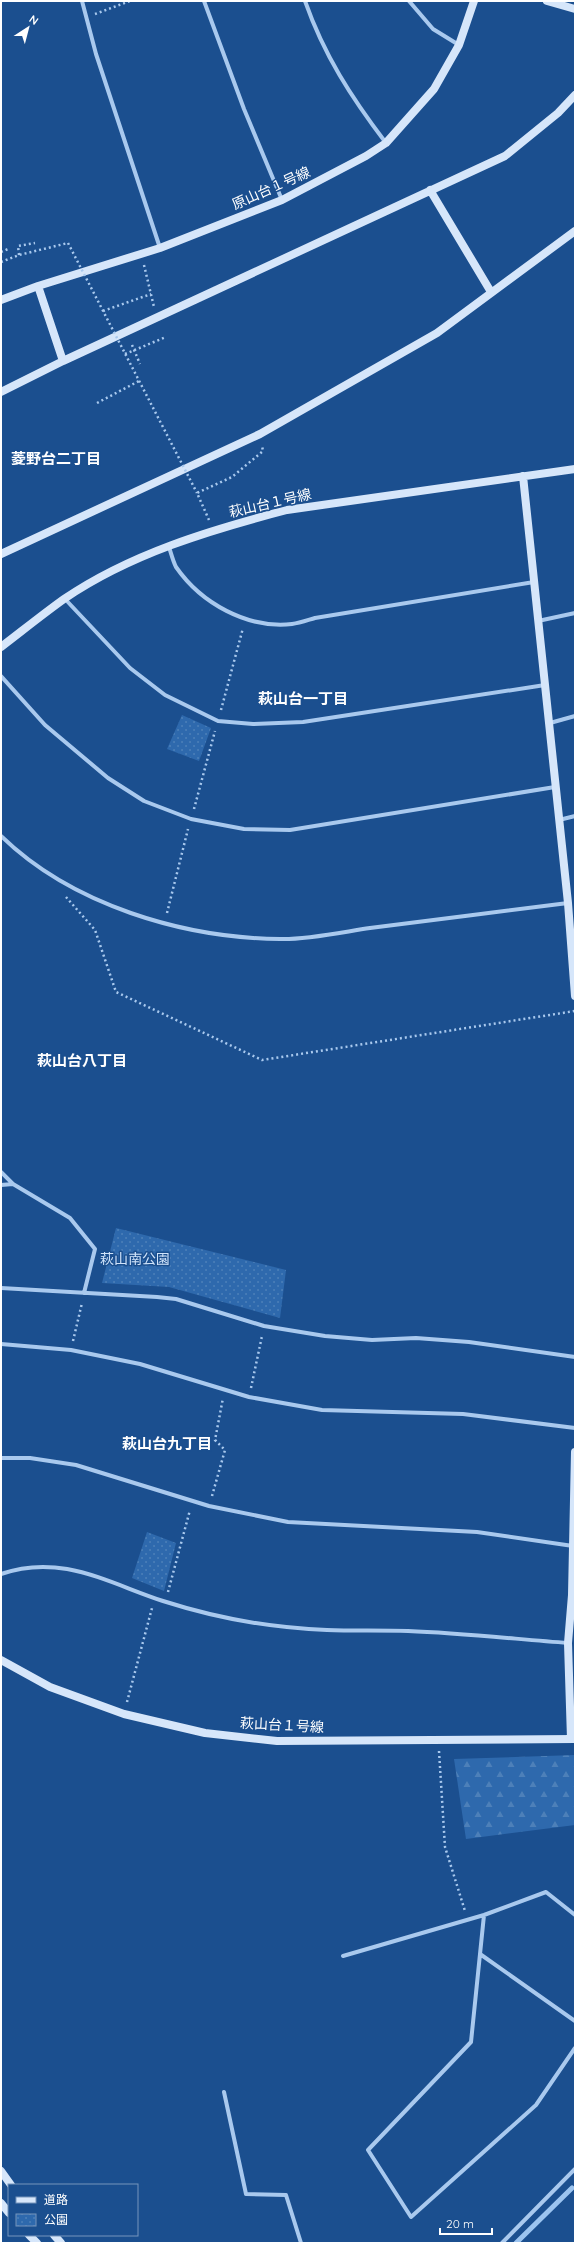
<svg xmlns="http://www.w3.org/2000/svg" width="576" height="2244" font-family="Quicksand,'Noto Sans JP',sans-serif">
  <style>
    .forest { fill: url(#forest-firs) }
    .park { fill: url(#park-dots) }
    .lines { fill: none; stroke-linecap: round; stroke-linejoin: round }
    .stream { stroke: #9cc4f0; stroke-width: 5 }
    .path { stroke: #a9c9ee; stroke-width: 2.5; stroke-dasharray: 2 3; stroke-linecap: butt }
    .street { stroke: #a9c9ee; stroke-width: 4 }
    .secondary { stroke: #d6e6fa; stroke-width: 8 }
    .path-bridge { stroke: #a9c9ee; stroke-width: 2.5; stroke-dasharray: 2 3; stroke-linecap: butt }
    .labels { text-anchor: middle; stroke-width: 3; stroke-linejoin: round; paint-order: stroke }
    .street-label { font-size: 14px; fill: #fff; stroke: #1b4f8f }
    .park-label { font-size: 14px; fill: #cfe3fa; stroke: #1b4f8f }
    .neighbourhood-label { font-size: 15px; font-weight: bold; fill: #fff; stroke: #1b4f8f }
  </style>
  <defs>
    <pattern id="forest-firs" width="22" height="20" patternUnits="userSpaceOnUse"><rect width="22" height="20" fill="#2e69ad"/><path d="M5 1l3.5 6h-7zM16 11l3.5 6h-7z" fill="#4d80b9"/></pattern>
    <pattern id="park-dots" width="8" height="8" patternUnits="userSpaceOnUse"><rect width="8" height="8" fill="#2e69ad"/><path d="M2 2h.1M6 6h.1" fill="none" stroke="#4d80b9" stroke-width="1.8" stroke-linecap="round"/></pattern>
  </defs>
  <rect width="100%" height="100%" fill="#1b4f8f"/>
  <path class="forest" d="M575,1755V1825L466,1839L454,1759Z"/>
  <path class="park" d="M182,715L211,728L199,761L167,749Z
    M116,1228L286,1270L280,1318L169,1287L102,1283Z
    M147,1532L176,1543L164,1591L132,1578Z"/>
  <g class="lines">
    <path class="stream" d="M516,2243L572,2188"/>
    <path class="path" d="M95,14L130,1
      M1,252L8,249
      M19,255L18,246L35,243
      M1,262L19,255L68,243
      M144,265L154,307
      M103,311L151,294
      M132,345L140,364
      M97,403L139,381
      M209,520L197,493L232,477L263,451L262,446
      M221,710L243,628
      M194,809L215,731
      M66,897L95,930L116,992L262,1060L575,1011
      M167,913L188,829
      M73,1341L82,1303
      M251,1388L262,1336
      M212,1496L225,1450L215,1440L223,1398
      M168,1592L190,1510
      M127,1702L152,1608
      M439,1751L445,1847L465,1911"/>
    <path class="street" d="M82,1L96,54L160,248
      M204,1L244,109L282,200
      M305,1C324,55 351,97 386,143
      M409,1L433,29L459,45
      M169,547C171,553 173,561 176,567C201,603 247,629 292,624C300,623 308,620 315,618L534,582
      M65,599L130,668L165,695L218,721L253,724L303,722L545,685
      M538,621L575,613
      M1,676L45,725L108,778L144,801L191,819L244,829L290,830L555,787
      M550,723L575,716
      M559,820L575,816
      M1,836C72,905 183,938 280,939C306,940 343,932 370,928C436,920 502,911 568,903
      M1,1172L13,1184L70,1218L95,1249L84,1293
      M1,1185L13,1184
      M1,1288L157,1297L176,1299L264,1326L325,1336L372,1340L416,1338L469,1342L575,1357
      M1,1344L71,1350L140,1364L249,1397L322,1410L463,1414L575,1428
      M1,1458H30L76,1465L209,1506L288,1522L477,1532L573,1546
      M1,1574C61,1553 108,1583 163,1601C216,1618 272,1628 327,1630C354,1631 381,1630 408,1631C461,1633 515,1639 568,1643
      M484,1915L471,2042L368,2150L411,2217L536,2105L575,2048
      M480,1954L575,2021
      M343,1956L484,1915L546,1892L575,1915
      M224,2092L246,2194L286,2195L301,2243
      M502,2243L575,2169"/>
    <path class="secondary" d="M547,1L575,9
      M430,190L491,292
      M38,286L63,361
      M1,300L38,286L160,248L282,200L366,156L386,143L434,89L459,45L474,1
      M1,392L63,361L505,156L558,113L575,95
      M523,476L568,903L575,996
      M1,554L260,434L437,333L575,231
      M1,647C22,631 43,614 64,599C130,554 210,530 287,510L575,469
      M1,1660L50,1687L124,1714L205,1733L277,1741L575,1739
      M571,1739L568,1643L572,1595L575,1452
      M1,2171L11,2185
      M1,2203L9,2213
      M29,2235L37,2243
      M54,2235L61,2243"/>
    <path class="path-bridge" d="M68,243L197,493
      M125,354L166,337"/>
  </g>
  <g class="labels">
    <g class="street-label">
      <text transform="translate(271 188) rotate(-24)" y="5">原山台１号線</text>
      <text transform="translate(270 503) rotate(-13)" y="5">萩山台１号線</text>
      <text transform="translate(282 1725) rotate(3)" y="5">萩山台１号線</text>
    </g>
    <g class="park-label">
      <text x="135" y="1264">萩山南公園</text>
    </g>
    <g class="neighbourhood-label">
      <text x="56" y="464">菱野台二丁目</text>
      <text x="303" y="704">萩山台一丁目</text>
      <text x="82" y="1066">萩山台八丁目</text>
      <text x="167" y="1449">萩山台九丁目</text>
    </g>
  </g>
  <rect width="576" height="2244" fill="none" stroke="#ffffff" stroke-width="4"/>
  <rect x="8" y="2184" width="130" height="52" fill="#1b4f8f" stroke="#7695bc"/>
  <rect x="16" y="2197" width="20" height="6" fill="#d6e6fa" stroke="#7695bc"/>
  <text x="44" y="2204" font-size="12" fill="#ffffff">道路</text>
  <rect x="16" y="2214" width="20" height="12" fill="url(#park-dots)" stroke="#7695bc"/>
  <text x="44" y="2224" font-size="12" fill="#ffffff">公園</text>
  <g transform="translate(28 28) rotate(36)" stroke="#1b4f8f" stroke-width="3" paint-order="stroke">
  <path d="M0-3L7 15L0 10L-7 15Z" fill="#ffffff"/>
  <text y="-6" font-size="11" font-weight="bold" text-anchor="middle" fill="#ffffff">N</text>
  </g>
  <path d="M440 2228v6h52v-6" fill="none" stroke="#ffffff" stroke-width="2"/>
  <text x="446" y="2228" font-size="12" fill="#ffffff" stroke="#1b4f8f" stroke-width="3" paint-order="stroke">20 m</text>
</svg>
